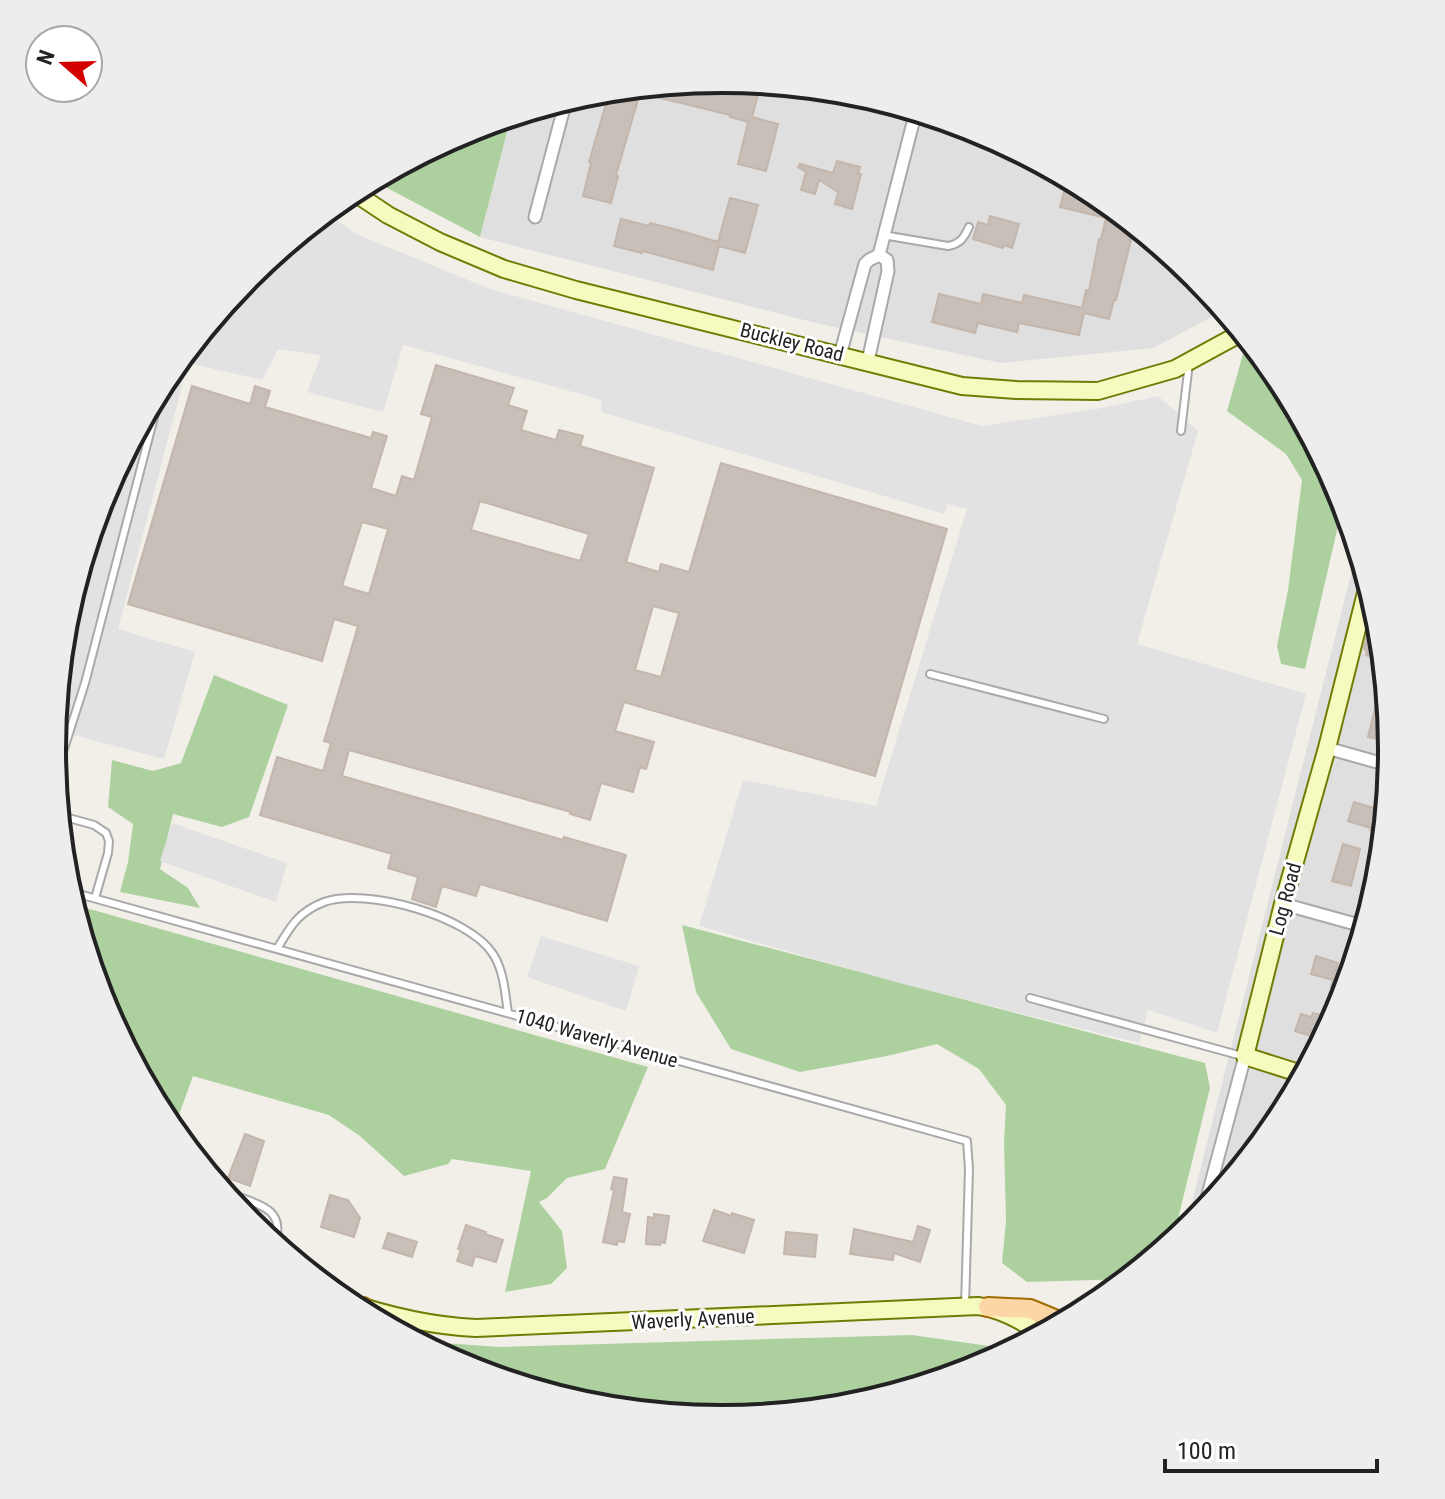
<svg xmlns="http://www.w3.org/2000/svg" width="1445" height="1499" font-family="'Roboto Condensed',sans-serif">
  <style>
    .residential { fill: #e0dfdf }
    .forest { fill: #add19e }
    .parking { fill: #e2e2e2 }
    .building { fill: #c7bfb8; stroke: #c4b6ab; stroke-width: 2; fill-rule: evenodd }
    .lines { fill: none; stroke-linecap: round; stroke-linejoin: round }
    .lane-casing { stroke: #a9a9a9; stroke-width: 10 }
    .street-casing { stroke: #a9a9a9; stroke-width: 15 }
    .secondary-casing { stroke: #707d05; stroke-width: 20 }
    .primary-casing { stroke: #a06b00; stroke-width: 22 }
    .lane { stroke: #fff; stroke-width: 6 }
    .street { stroke: #fff; stroke-width: 11 }
    .secondary { stroke: #f7fabf; stroke-width: 16 }
    .primary { stroke: #fcd6a4; stroke-width: 18 }
    .labels { text-anchor: middle; stroke-width: 6; stroke-linejoin: round; paint-order: stroke }
    .street-label { font-size: 20px; fill: #222; stroke: #fff }
    .rim { fill: none; stroke: #222; stroke-width: 4 }
  </style>
  <rect width="100%" height="100%" fill="#f2efe9"/>
  <path class="residential" d="M723,79L854,92L980,130L1095,192L1197,276L1225,310L1153,348L1001,363L816,323L480,237L511,116L592,92Z
    M1358,546L1380,619L1393,750L1380,881L1342,1007L1280,1122L1196,1224L1156,1257L1157,1249L1186,1226Z"/>
  <path class="forest" d="M511,116L480,237L372,180L466,130Z
    M1255,347L1280,377L1344,500L1305,669L1281,664L1277,646L1288,590L1302,480L1286,454L1227,411L1243,354Z
    M214,675L288,705L249,817L222,827L173,814L160,869L188,888L200,908L120,892L128,862L133,824L108,807L112,760L153,771L181,763Z
    M72,904L648,1067L605,1169L567,1178L547,1198L539,1202L562,1231L567,1268L551,1284L505,1292L531,1171L452,1159L448,1164L404,1176L360,1136L329,1115L193,1076L173,1131L165,1122L103,1006Z
    M682,925L1205,1063L1210,1088L1178,1219L1155,1240L1154,1258L1130,1279L1027,1282L1002,1263L1006,1220L1004,1142L1006,1105L979,1069L937,1044L887,1056L800,1072L731,1049L696,992Z
    M912,1335L989,1346L1005,1355L979,1369L853,1407L722,1420L591,1407L465,1369L414,1341L500,1347Z"/>
  <path class="parking" d="M325,212L356,234L490,289L982,426L1097,409L1158,396L1198,431L1137,644L1306,694L1217,1033L1148,1010L1139,1043L903,984L699,926L743,780L876,806L967,509L947,504L945,514L601,412L602,400L403,345L383,412L307,392L321,355L278,349L262,380L188,363L118,629L195,652L164,759L54,730L65,618L103,492L165,377L249,275Z
    M172,823L287,863L276,902L160,861Z
    M541,936L639,966L626,1011L527,977Z"/>
  <path class="building" d="M710,80L758,95L752,117L778,124L766,171L738,164L748,122L730,117V115L640,93L616,175L618,176L611,203L583,196L591,163L589,162L610,90Z
    M837,161L860,167L858,174H861L852,209L835,204L838,192L819,180L815,194L801,190L806,172L798,167L800,164L833,173Z
    M1068,177L1095,192L1113,207L1111,214L1126,217L1133,223L1129,240H1131L1116,300H1114L1109,319L1084,313L1079,335L1019,323L1017,332L978,323L975,333L932,322L939,294L981,304L983,294L1022,303L1024,295L1082,308L1086,290L1089,291L1099,239H1101L1106,218L1060,207Z
    M730,198L758,205L745,253L719,246L713,270L643,251L642,253L614,246L621,219L649,226L650,223L678,230L718,242Z
    M990,216L1019,224L1012,248L1004,245L1003,248L973,239L978,222L988,225Z
    M436,365L514,388L508,405L527,411L521,430L556,440L559,430L583,436L580,446L654,468L626,562L659,572L661,564L689,572L721,463L947,529L875,776L624,702L615,731L654,742L646,769L640,767L633,792L601,783L590,820L570,814L571,812L349,750L342,776L563,840L564,837L626,855L607,921L480,884L476,896L442,886L436,907L412,899L418,877L388,868L392,854L260,815L277,757L323,771L331,743L324,741L358,626L334,619L322,661L128,604L192,386L250,404L255,386L270,391L265,407L371,438L373,432L387,436L371,488L396,496L402,476L414,480L432,417L421,414ZM480,501L589,534L580,561L471,530ZM362,522L388,529L369,594L342,586ZM653,606L679,613L661,677L635,670Z
    M1368,632L1382,636L1384,660L1366,655L1367,652L1364,648Z
    M1384,672H1385L1390,718L1383,740L1368,737Z
    M1354,802L1387,812L1385,832L1370,830L1371,828L1348,821Z
    M1343,844L1360,849L1351,886L1332,881Z
    M1316,956L1338,963L1336,970L1350,974L1345,991L1331,987L1333,980L1311,974Z
    M1313,1013L1331,1018L1328,1029L1324,1028L1321,1039L1295,1031L1301,1014L1311,1017Z
    M1274,1102L1288,1107L1280,1122L1258,1149Z
    M245,1134L264,1141L250,1186L228,1178Z
    M614,1177L627,1179L622,1212L630,1214L624,1242L618,1241L617,1245L603,1242L614,1190L611,1189Z
    M330,1195L348,1200L360,1218L354,1237L321,1227Z
    M714,1210L732,1216V1213L754,1220L744,1253L703,1241Z
    M654,1214L669,1216L665,1243L661,1242L660,1245L646,1244V1240L648,1217L654,1218Z
    M466,1225L486,1232L485,1234L503,1240L496,1262L475,1256L472,1266L457,1261L461,1249H458Z
    M918,1226L930,1230L920,1262L894,1253L893,1260L850,1254L854,1229L913,1242Z
    M786,1232L817,1235L815,1257L784,1254Z
    M388,1233L417,1242L412,1257L383,1248Z"/>
  <g class="lines">
    <defs>
      <path id="lane" d="M883,235L948,246C960,244 964,238 969,227
        M1181,431L1189,363
        M930,674L1104,719
        M55,777L85,683L164,379
        M58,815L94,825L106,833L109,841L108,853L95,898
        M68,891L967,1141L969,1169L965,1306
        M277,949C290,927 298,912 324,902C365,887 469,916 493,954C504,971 505,993 508,1013
        M1030,998L1242,1056
        M221,1190C234,1196 266,1204 273,1215C280,1224 277,1235 275,1245"/>
      <path id="street" d="M535,217L566,100
        M879,255L916,111
        M840,355L865,264L869,260L879,255L887,260L888,271L868,361
        M1327,748L1391,766
        M1283,904L1366,927
        M1202,1217L1245,1056"/>
      <path id="secondary" d="M352,191L388,215L440,242L504,269L576,290L962,386L1016,390L1098,391L1175,369L1243,332
        M1305,1075L1245,1056L1283,904L1327,748L1369,581
        M341,1300C385,1315 429,1326 476,1328L978,1306C1002,1309 1023,1321 1042,1335"/>
      <path id="primary" d="M988,1307L1030,1309L1064,1323
        M361,1313L363,1307"/>
    </defs>
    <use href="#lane" class="lane-casing"/>
    <use href="#street" class="street-casing"/>
    <use href="#secondary" class="secondary-casing"/>
    <use href="#primary" class="primary-casing"/>
    <use href="#lane" class="lane"/>
    <use href="#street" class="street"/>
    <use href="#secondary" class="secondary"/>
    <use href="#primary" class="primary"/>
  </g>
  <g class="labels">
    <g class="street-label">
      <text transform="translate(792 342) rotate(14)" y="7">Buckley Road</text>
      <text transform="translate(1285 899) rotate(-75)" y="7">Log Road</text>
      <text transform="translate(597 1038) rotate(16)" y="7">1040 Waverly Avenue</text>
      <text transform="translate(693 1319) rotate(-3)" y="7">Waverly Avenue</text>
    </g>
  </g>
  <path d="M0 0H1445V1499H0ZM66 749a656 656 0 1 1 1312 0a656 656 0 1 1-1312 0Z" fill="#ededed" fill-rule="evenodd"/>
  <path class="rim" d="M66 749a656 656 0 1 1 1312 0a656 656 0 1 1-1312 0Z"/>
  <g transform="translate(64 64) rotate(290)"><circle r="38" fill="#ffffff" stroke="#a7a7a7" stroke-width="2"/>
  <path d="M0-6L14 30L0 20L-14 30Z" fill="#d40000"/>
  <text y="-12" font-size="22" font-weight="bold" text-anchor="middle" fill="#222222">N</text>
  </g>
  <path d="M1165 1459v12h212v-12" fill="none" stroke="#222222" stroke-width="4"/>
  <text x="1177" y="1459" font-size="24" fill="#222222" stroke="#ffffff" stroke-width="6" paint-order="stroke">100 m</text>
</svg>
